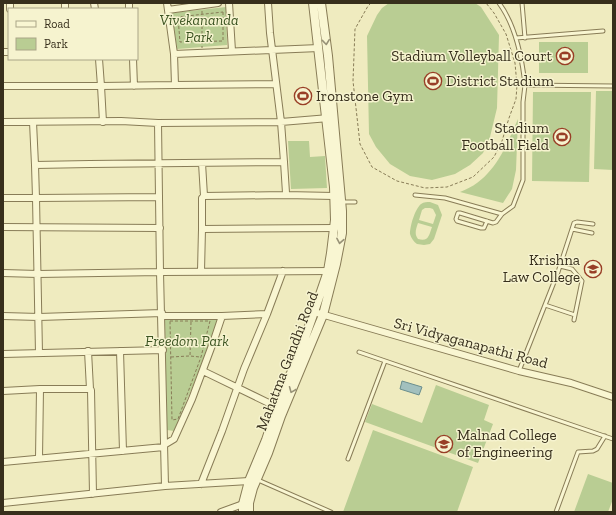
<svg xmlns="http://www.w3.org/2000/svg" width="616" height="515" font-family="'Zilla Slab',serif">
  <style>
    .green { fill: #b9cd93; fill-rule: evenodd }
    .water { fill: #a2c0be; stroke: #6a8e8d }
    .lines { fill: none; stroke-linecap: round; stroke-linejoin: round }
    .service-casing { stroke: #887c57; stroke-width: 5 }
    .minor-casing { stroke: #887c57; stroke-width: 8 }
    .tertiary-casing { stroke: #887c57; stroke-width: 10 }
    .path { stroke: #887c57; stroke-width: 1; stroke-dasharray: 3 2; stroke-linecap: butt }
    .service { stroke: #f9f6d2; stroke-width: 3 }
    .minor { stroke: #f9f6d2; stroke-width: 6 }
    .tertiary { stroke: #f9f6d2; stroke-width: 8 }
    .oneway { stroke: #989277 }
    .labels { text-anchor: middle; stroke-width: 3; stroke-linejoin: round; paint-order: stroke }
    .park-label { font-size: 15px; font-style: italic; fill: #3c5422; stroke: #f6f3cf }
    .poi-label { font-size: 15px; fill: #372f1c; stroke: #f6f3cf; text-anchor: end }
    .street-label { font-size: 15px; fill: #372f1c; stroke: #f6f3cf }
  </style>
  <rect width="100%" height="100%" fill="#efebbf"/>
  <path class="green" d="M389,3H475L481,7L499,35L497,108L490,137L483,153L470,165L455,174L432,180L410,176L390,164L376,147L369,134L367,36L377,15L382,8Z
    M226,7L227,45L177,49L172,13Z
    M539,42H588V73H539Z
    M596,91H613V170L594,169Z
    M533,92H591L589,182L532,181Z
    M518,119L516,170L512,189L503,203L460,192C493,180 505,149 518,119Z
    M288,141H309L310,157L325,156L327,188L291,189Z
    M430,202L438,205L442,215L434,239L430,244L424,245L417,244C414,242 411,238 410,234C410,226 415,209 421,204C424,202 427,202 430,202ZM425,208H430L433,209L436,215L433,224L419,220L422,210ZM418,223L432,227C429,235 429,242 418,239C414,234 416,229 418,223Z
    M165,319H218L194,383L174,431L167,430Z
    M436,385L489,405L484,420L493,424L478,463L365,422L372,404L422,423Z
    M373,430L473,467L457,512H343Z
    M588,474L613,483V499L608,512H574Z"/>
  <path class="water" d="M402,381L422,387L419,395L400,389Z"/>
  <g class="lines">
    <defs>
      <path id="service" d="M499,3C516,26 522,57 525,85
        M522,3L525,38
        M516,38L603,31
        M415,195L445,198L502,214
        M341,202H355
        M487,221L484,228H481L457,221L456,219L458,213H460L493,223L496,222L502,214L513,206L523,180V102L525,85L613,86
        M572,229L592,233
        M560,266L572,269L582,281L574,320
        M545,305L575,315
        M359,352L613,439
        M519,371L558,272L574,223L577,222L593,224
        M348,459L385,361
        M258,480L331,512
        M556,512L578,452L593,451L597,449L605,436"/>
      <path id="minor" d="M65,3V9
        M94,3L95,9
        M129,3V9
        M167,3L174,54
        M229,3L232,51
        M268,3L270,33L281,122L284,162
        M10,9V3
        M168,10L218,3
        M3,52H9
        M99,59L101,86L175,85L174,54L319,48
        M133,59L134,86
        M175,85L276,84
        M3,86H101L103,122
        M3,122L121,121L158,123L281,122L329,118
        M33,122L35,165L90,164L284,162L286,193L285,195L204,196L202,198V229L335,228
        M158,123L159,197
        M202,163L204,196
        M35,165L36,198L159,197L160,272L165,486
        M285,195L334,196
        M3,198H36L39,353
        M3,227L160,228
        M201,271L202,229
        M3,273L38,274L160,272L331,271
        M314,312L519,371L571,383L613,397
        M267,314L283,271
        M3,316L39,317L162,313
        M162,316H222L214,340L192,399L174,439L164,445
        M88,351L90,389
        M120,351L123,451
        M3,354L163,350
        M203,371L277,407
        M3,391L40,389H88L91,390L93,494
        M39,458L40,389
        M3,462L164,447
        M201,484L222,431L244,369L267,314L222,316
        M3,503L165,486L249,481
        M221,512L243,504"/>
      <path id="tertiary" d="M243,512V504L249,481L266,440L277,407L301,349L314,312L328,271L331,253L335,220L334,187L313,3
        M249,512V503L253,488L268,453L281,416L323,315L336,264L342,233V211L328,56L321,3"/>
    </defs>
    <use href="#service" class="service-casing"/>
    <use href="#minor" class="minor-casing"/>
    <use href="#tertiary" class="tertiary-casing"/>
    <path class="path" d="M371,3L368,6L355,29L353,81L360,144L372,167L397,181L425,188L447,187L473,177L494,157L502,141L509,118L516,99L517,85L515,63L506,34L494,13L486,3
      M202,11V48
      M223,12V41L180,42L178,17Z
      M170,321H210L201,357L178,419L172,420Z
      M191,322L190,356L200,357
      M171,357L189,356"/>
    <use href="#service" class="service"/>
    <use href="#minor" class="minor"/>
    <use href="#tertiary" class="tertiary"/>
  </g>
  <defs><path id="oneway-chevron" d="M-2-3.5L2.5 0L-2 3.5" fill="none" stroke-width="1.6" stroke-linecap="round" stroke-linejoin="round"/></defs>
  <g class="oneway">
    <use href="#oneway-chevron" transform="translate(326 42) rotate(84)"/>
    <use href="#oneway-chevron" transform="translate(340 241) rotate(100)"/>
    <use href="#oneway-chevron" transform="translate(292 390) rotate(112)"/>
  </g>
  <defs>
    <symbol id="stadium-ring" viewBox="-11 -11 22 22"><circle r="9.5" fill="#f6f3cf" stroke="#983e26" stroke-width="1.5"/><path d="M0-5a6.5 5 0 1 0 0 10a6.5 5 0 1 0 0-10ZM-3.5-1.8h7v3.6h-7Z" fill="#983e26"/></symbol>
    <symbol id="university-ring" viewBox="-11 -11 22 22"><circle r="9.5" fill="#f6f3cf" stroke="#983e26" stroke-width="1.5"/><path d="M0-5L7-2L0 1L-7-2ZM-4 1L0 2.5L4 1V4Q0 6-4 4Z" fill="#983e26"/></symbol>
  </defs>
  <g fill-rule="evenodd">
    <use href="#stadium-ring" x="555" y="46" width="20" height="20"/>
    <use href="#stadium-ring" x="423" y="71" width="20" height="20"/>
    <use href="#stadium-ring" x="293" y="86" width="20" height="20"/>
    <use href="#stadium-ring" x="552" y="127" width="20" height="20"/>
    <use href="#university-ring" x="583" y="259" width="20" height="20"/>
    <use href="#university-ring" x="434" y="434" width="20" height="20"/>
  </g>
  <g class="labels">
    <g class="park-label">
      <text x="199" y="25">Vivekananda<tspan x="199" dy="17">Park</tspan></text>
      <text x="187" y="346">Freedom Park</text>
    </g>
    <g class="poi-label">
      <text x="552" y="61">Stadium Volleyball Court</text>
      <text x="446" y="86" text-anchor="start">District Stadium</text>
      <text x="316" y="101" text-anchor="start">Ironstone Gym</text>
      <text x="549" y="133">Stadium<tspan x="549" dy="17">Football Field</tspan></text>
      <text x="580" y="265">Krishna<tspan x="580" dy="17">Law College</tspan></text>
      <text x="457" y="440" text-anchor="start">Malnad College<tspan x="457" dy="17">of Engineering</tspan></text>
    </g>
    <g class="street-label">
      <text transform="translate(471 343) rotate(15)" y="5">Sri Vidyaganapathi Road</text>
      <text transform="translate(287 361) rotate(-69)" y="5">Mahatma Gandhi Road</text>
    </g>
  </g>
  <rect width="616" height="515" fill="none" stroke="#372f1c" stroke-width="8"/>
  <rect x="8" y="8" width="130" height="52" fill="#f6f3cf" stroke="#aaa587"/>
  <rect x="16" y="21" width="20" height="6" fill="#f9f6d2" stroke="#aaa587"/>
  <text x="44" y="28" font-size="12" fill="#372f1c">Road</text>
  <rect x="16" y="38" width="20" height="12" fill="#b9cd93" stroke="#aaa587"/>
  <text x="44" y="48" font-size="12" fill="#372f1c">Park</text>
</svg>
